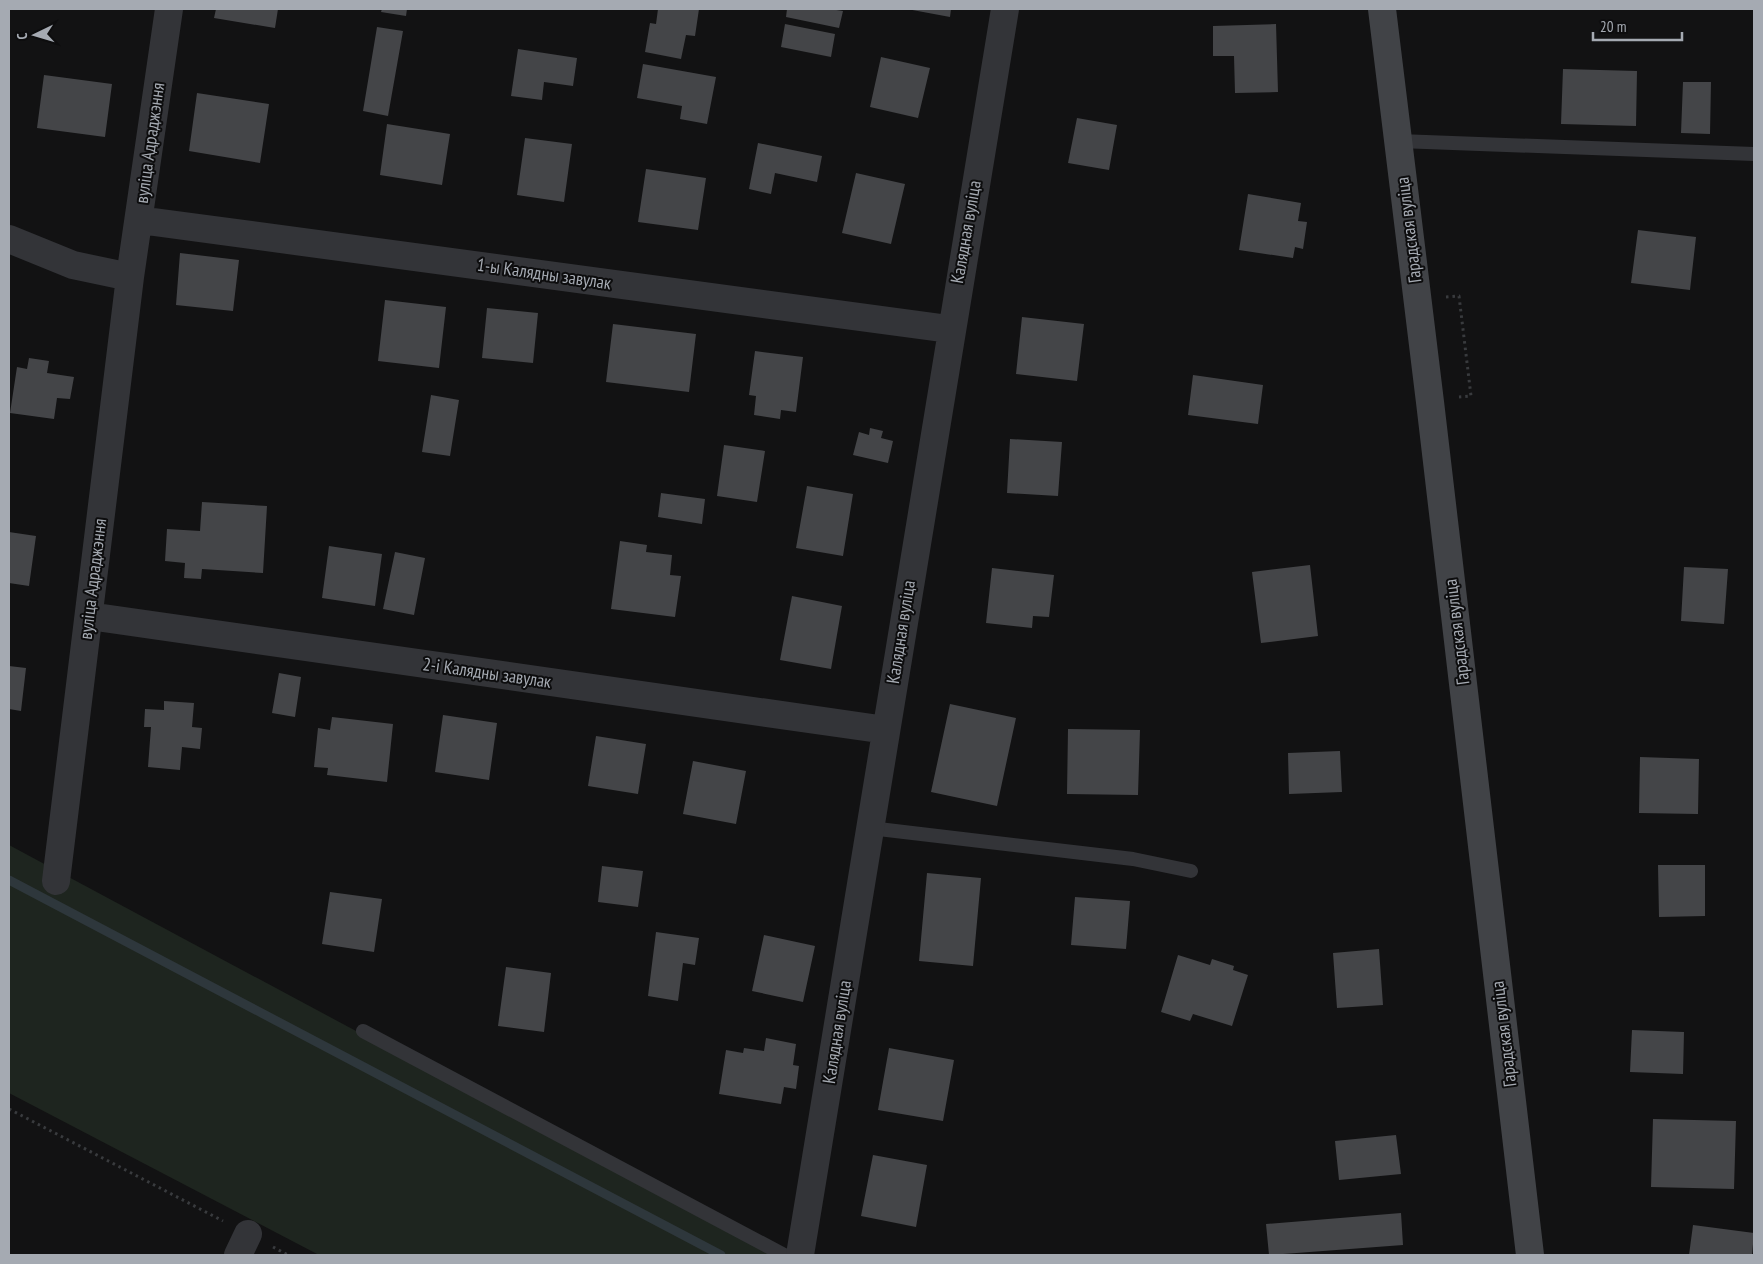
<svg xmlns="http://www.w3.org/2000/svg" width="1763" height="1264" font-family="'PT Sans Narrow',sans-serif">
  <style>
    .green { fill: #1e251f }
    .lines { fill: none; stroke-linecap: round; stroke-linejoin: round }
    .stream { stroke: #2e373c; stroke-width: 9 }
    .building { fill: #444548 }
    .path { stroke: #393b3e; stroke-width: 3; stroke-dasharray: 2.5 4; stroke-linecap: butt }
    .lane { stroke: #333438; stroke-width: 14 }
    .street { stroke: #333438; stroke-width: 28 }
    .secondary { stroke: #414347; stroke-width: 28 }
    .labels { text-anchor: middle; stroke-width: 4; stroke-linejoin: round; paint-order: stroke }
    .street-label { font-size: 18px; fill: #a5aab2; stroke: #0d0d0e }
  </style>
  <rect width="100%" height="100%" fill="#121213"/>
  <path class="green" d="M9,845L774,1255H319L9,1093Z"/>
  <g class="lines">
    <path class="stream" d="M9,880L721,1255"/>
  </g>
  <path class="building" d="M216,9H278L275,28L214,18Z
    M382,9H407L406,16L381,12Z
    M658,9H699L695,36L686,35L681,59L645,52L650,23L656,24Z
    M787,9H830L843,11L839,28L786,17Z
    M907,9H951L950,17Z
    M785,24L835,34L831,57L781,47Z
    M1276,24L1278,92L1235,93L1234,56H1213V26Z
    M377,27L403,31L388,116L363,111Z
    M518,49L577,58L573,86L544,82L542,100L511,96Z
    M881,57L930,68L918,118L870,107Z
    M643,64L716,77L707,124L680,119L682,106L637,98Z
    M1563,69L1637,71L1636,126L1561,124Z
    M44,75L112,84L105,137L37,128Z
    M1683,82H1711L1710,134L1681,133Z
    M197,93L269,104L260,163L189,151Z
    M1077,118L1117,125L1109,170L1068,163Z
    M387,124L450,134L442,185L380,175Z
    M525,138L572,144L564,202L517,195Z
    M758,143L822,156L817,182L775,173L771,194L749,189Z
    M646,169L706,178L698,230L638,222Z
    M856,173L905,184L891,244L842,233Z
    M1248,194L1301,203L1298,221L1307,222L1303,249L1295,247L1293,258L1239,250Z
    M1638,230L1696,237L1690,290L1631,283Z
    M180,253L239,260L233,311L176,305Z
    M385,300L446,307L439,368L378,361Z
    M487,308L538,313L533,363L482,358Z
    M1022,317L1084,324L1077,381L1016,374Z
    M613,324L696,334L689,392L606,382Z
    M755,351L803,357L796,412L781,410L780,419L754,415L756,396L749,395Z
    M29,358L49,361L47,373L74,377L70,399L57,398L54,419L10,413L17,367L27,369Z
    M1193,375L1263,385L1258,424L1188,415Z
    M431,395L459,400L450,456L422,452Z
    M870,428L883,431L881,438L893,441L888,463L853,455L859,432L869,435Z
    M1010,439L1062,442L1058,496L1007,493Z
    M724,445L765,451L757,502L717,496Z
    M807,486L853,494L843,556L796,548Z
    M661,493L705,499L702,524L658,517Z
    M202,502L267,506L263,573L202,569L201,579L184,578L185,563L165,561L167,529L200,531Z
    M9,532L36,536L29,586L9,583Z
    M620,541L647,545L646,552L672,555L670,575L681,576L675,617L611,609Z
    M329,546L382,554L375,606L322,598Z
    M395,552L425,558L414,615L383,609Z
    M1310,565L1318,636L1261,643L1252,572Z
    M1684,567L1728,569L1724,624L1681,621Z
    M992,568L1054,575L1049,617L1033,616L1032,628L986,623Z
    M792,596L842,606L831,669L780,660Z
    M9,666L26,668L21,711L9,709Z
    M279,673L301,677L295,717L272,713Z
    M164,701L194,703L192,727L202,728L200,749L182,747L180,770L148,767L151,727H144L145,709L164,710Z
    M950,704L1016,718L997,806L931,792Z
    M443,715L497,723L489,780L435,772Z
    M332,717L393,724L387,782L327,775L328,768L314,767L318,728L330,730Z
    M1068,729L1140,730L1138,795L1067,794Z
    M596,736L646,744L638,794L588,786Z
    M1340,751L1342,792L1289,794L1288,753Z
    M1640,757L1699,759L1698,814L1639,813Z
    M693,761L746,771L736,824L683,814Z
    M1658,865H1705V916L1659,917Z
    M602,866L643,871L638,907L598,902Z
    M927,873L981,878L973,966L919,961Z
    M330,892L382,899L374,952L322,944Z
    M1075,897L1130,901L1126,949L1071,945Z
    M656,932L699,938L695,965L683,963L678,1001L648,996Z
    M764,935L815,946L803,1002L752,991Z
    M1379,949L1383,1005L1337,1008L1333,953Z
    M1178,955L1210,965L1212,959L1234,966L1233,970L1248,975L1232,1026L1193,1014L1190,1021L1161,1012Z
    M506,967L551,973L544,1032L498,1026Z
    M1632,1030L1684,1032L1683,1074L1630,1072Z
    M766,1038L796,1044L793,1065L799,1066L796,1089L784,1087L781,1104L719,1094L726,1050L743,1053L744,1048L764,1051Z
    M889,1048L954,1060L943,1121L878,1110Z
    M1653,1119L1736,1121L1734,1189L1651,1187Z
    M1396,1135L1401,1174L1339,1180L1335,1141Z
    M873,1155L927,1165L916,1227L861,1216Z
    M1401,1213L1403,1245L1269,1255L1266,1224Z
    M1693,1225L1754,1233L1752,1255H1689Z"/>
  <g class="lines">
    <path class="path" d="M1446,297L1459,296L1471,396L1459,397
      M9,1109L223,1221
      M273,1247L288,1255"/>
    <path class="lane" d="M1399,141L1754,154
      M870,828L1133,859L1191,871
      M363,1031L784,1255"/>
    <path class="street" d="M139,220L949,329
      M9,239L73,265L130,277
      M89,616L886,730
      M56,881L130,277L169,9
      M238,1255L248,1234
      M800,1255C868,840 933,424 1005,9"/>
    <path class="secondary" d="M1382,9L1430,402L1530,1255"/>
  </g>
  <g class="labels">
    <g class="street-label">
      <text transform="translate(150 143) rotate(-82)" y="6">вуліца Адраджэння</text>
      <text transform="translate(1409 230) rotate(-97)" y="6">Гарадская вуліца</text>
      <text transform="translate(966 232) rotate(-80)" y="6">Калядная вуліца</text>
      <text transform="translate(544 274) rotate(8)" y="6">1-ы Калядны завулак</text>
      <text transform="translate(93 579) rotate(-83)" y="6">вуліца Адраджэння</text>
      <text transform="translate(901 632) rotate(-81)" y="6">Калядная вуліца</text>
      <text transform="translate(1457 632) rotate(-97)" y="6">Гарадская вуліца</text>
      <text transform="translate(487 673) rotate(8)" y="6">2-і Калядны завулак</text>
      <text transform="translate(837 1032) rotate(-81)" y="6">Калядная вуліца</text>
      <text transform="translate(1504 1034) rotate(-97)" y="6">Гарадская вуліца</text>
    </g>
  </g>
  <rect width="1763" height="1264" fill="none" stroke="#a5aab2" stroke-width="20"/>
  <g transform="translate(35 35) rotate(265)" stroke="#0d0d0e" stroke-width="4" paint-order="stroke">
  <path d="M0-4L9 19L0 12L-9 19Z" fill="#a5aab2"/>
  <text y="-8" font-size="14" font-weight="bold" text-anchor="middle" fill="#a5aab2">С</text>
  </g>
  <path d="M1593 32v8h89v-8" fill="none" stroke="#a5aab2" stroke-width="2.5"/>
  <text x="1600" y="32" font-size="15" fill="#a5aab2" stroke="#0d0d0e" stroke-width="4" paint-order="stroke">20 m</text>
</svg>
